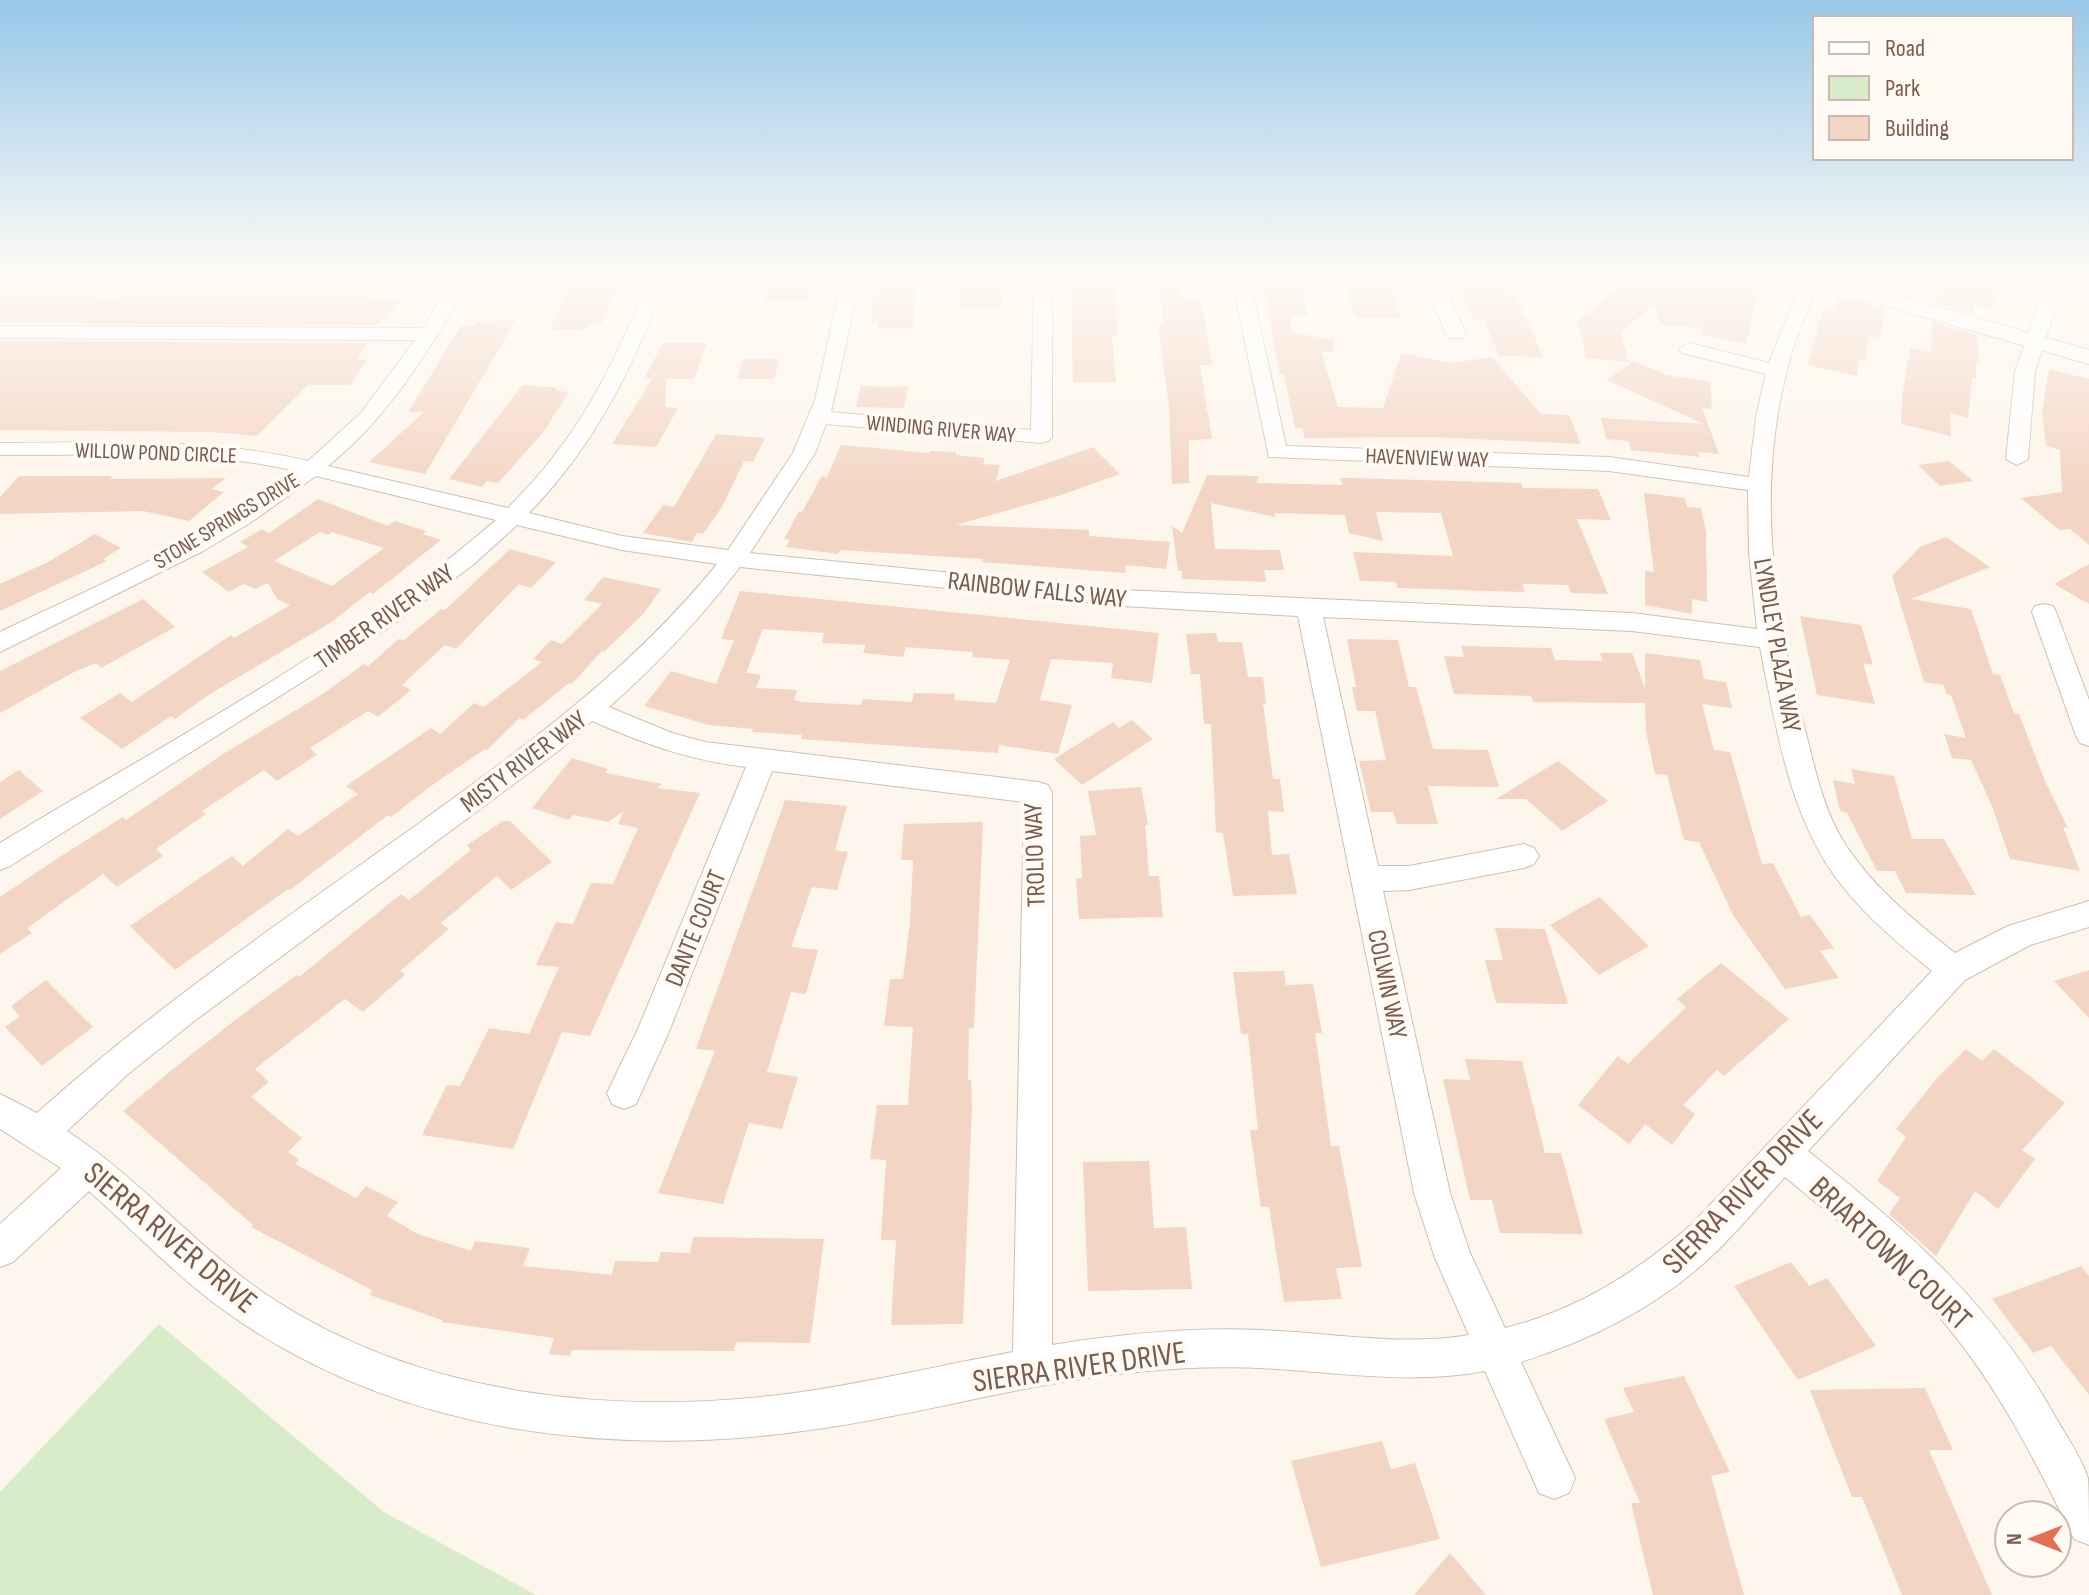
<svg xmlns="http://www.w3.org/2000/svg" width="2089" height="1595" font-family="'Sofia Sans Condensed',sans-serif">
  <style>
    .green { fill: #d8ecc9 }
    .building { fill: #f3d5c3; fill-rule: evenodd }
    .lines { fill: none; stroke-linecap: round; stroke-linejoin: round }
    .minor-casing { stroke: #d1beb0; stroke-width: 2 }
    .tertiary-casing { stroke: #d1beb0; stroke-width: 2 }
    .minor { fill: #fff; fill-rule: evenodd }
    .tertiary { fill: #fff; fill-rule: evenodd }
    .labels { text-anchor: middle; stroke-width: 8; stroke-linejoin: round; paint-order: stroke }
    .far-street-label { font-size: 22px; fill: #7a5c4d; stroke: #fffaf3 }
    .street-label { font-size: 26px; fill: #7a5c4d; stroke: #fffaf3 }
    .near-street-label { font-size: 32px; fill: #7a5c4d; stroke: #fffaf3 }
  </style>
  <rect width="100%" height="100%" fill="#fdf6ec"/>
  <path class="green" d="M159,1324L384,1512L536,1595H0V1492Z"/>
  <path class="building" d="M576,271H625L601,324H588L585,330H549Z
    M693,271H733L726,291L686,292Z
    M775,271H814L806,302H764Z
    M876,271H918L913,328L877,329L878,323H871Z
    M962,271H1003L1002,308H960Z
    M1070,271H1113L1118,336H1112L1116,382H1073Z
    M1158,271H1180L1182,300H1201L1209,348L1212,365H1200L1212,439L1189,440V483L1172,484L1169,406L1158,325H1164Z
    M1269,271H1298L1308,316L1292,315L1290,332L1334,340L1333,352L1321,351L1338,407L1383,408L1401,353L1452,363L1492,357L1541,414L1569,415L1581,444L1432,437L1305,438L1302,428H1295L1284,374L1280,375L1263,286H1273Z
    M1342,271H1374L1380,286H1391L1402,318L1355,317Z
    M1460,271H1491L1496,283H1504L1509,295H1516L1543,357L1499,356L1484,320H1473L1460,289H1464Z
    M1637,271H1702L1752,283L1749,290L1758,292L1746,344L1700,334L1702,328L1661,325L1654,304L1621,333L1629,362L1586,358L1578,321Z
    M1845,271H1894L1890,290L1844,277Z
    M1948,271H1996L1993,309L1974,304L1975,314L1936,303L1940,284L1946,285Z
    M0,294L122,298L125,295H197L195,297L323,294L400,299L387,320H382L379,325L0,323Z
    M1839,296L1886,309L1880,338L1869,335L1865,360L1859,359L1857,376L1808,365L1823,309L1836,312Z
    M516,320L425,474L369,462L424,412H408L461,326H474L477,321Z
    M1932,322L1977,335L1980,362L1976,361V379L1972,378L1968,418L1950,413L1951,436L1901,424L1902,399L1910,348L1931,353Z
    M0,341L368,343L357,360H367L350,385H308L257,436L213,432L0,430Z
    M663,343H707L694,379H666L665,407L678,408L656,447L612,444L652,379H644Z
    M743,359H780L774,379H737Z
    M1634,361L1666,375L1710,382L1712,409L1702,408L1719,454L1698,452L1700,457L1631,450L1629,441L1606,439L1601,418L1704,424L1607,380Z
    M2049,369L2089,379V545L2070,529L2059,530L2021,498L2062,492L2060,450L2046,446L2042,412Z
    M523,385L558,388L556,391L569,392L542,434L498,483L487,481L482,487L449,479Z
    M861,386L908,387L904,408L856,407Z
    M716,434L765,438L753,462L744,461L722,507L703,534L697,533L692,542L643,533L663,505L674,507Z
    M841,445L929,453L930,451L956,452V455L985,458L983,464L1000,465L996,481L1093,447L1120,474L1061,495L956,525L1089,530V536L1170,542L1166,569L1126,565L1125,573L982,562L983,559L840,550L838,554L786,547L790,540L784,539L799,511L802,512L822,476L827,477Z
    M1949,461L1973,481L1940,486L1918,465Z
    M1208,473V475L1259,476L1256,483L1342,485L1340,478H1353L1521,483L1523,488L1598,489L1611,520L1577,519L1608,594L1571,593L1568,585L1522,584L1525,592L1490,591L1397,588L1396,582L1360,581L1353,552L1453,556L1441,513L1376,512L1383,541L1349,533L1345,515L1275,513V517L1211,503L1215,549L1280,550L1284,570H1264L1266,582L1182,579V571H1178L1172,526L1182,533Z
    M19,476H113L110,479L226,478L212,489L224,492L189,521L143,511L0,514V497Z
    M1644,493L1685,498L1687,507L1701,508L1706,532L1707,602L1692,599V614L1645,605V571L1654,572Z
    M318,499L388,526L395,521L426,531L423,534L441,540L373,594L370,592L330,623L210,694L175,719L171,716L122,749L80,718L120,693L132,702L231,635L234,638L290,605L277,599L268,583L256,589L243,584L229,592L202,572L248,547L240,542L262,529L269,533ZM320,532L328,535L332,532L384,548L332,586L274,561Z
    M95,534L121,548L103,559L107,561L0,611V584L48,562Z
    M1946,537L1990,567L1911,599L1971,609L1993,674L2000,675L2014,713L2019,714L2045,781L2068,828L2063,827L2080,871L2010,859L1992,806L1971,760L1952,758L1944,734L1966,738L1951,695L1946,694L1944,685L1924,682L1892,576L1920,547Z
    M510,549L556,562L531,588L519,584L456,649L445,645L402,685L411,690L378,717L368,711L310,748L317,755L277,781L264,770L202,811L206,814L156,849L163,856L117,887L103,874L27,928L32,933L0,954V897L61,856L123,817L126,820L223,754L321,695L364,664L368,666L399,639L404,640L441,609L445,610Z
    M2089,564V604L2054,584Z
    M603,577L661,589L644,613L604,652L602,651L572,684L569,683L523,720L520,718L487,750L485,749L431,786L391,817L388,815L290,890L288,889L175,970L130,926L232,856L243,866L288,829L298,836L358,794L346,786L431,728L440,734L474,703L484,707L542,662L533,659L551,640L562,644L602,604L584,600Z
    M740,591L1159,633L1152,683L1111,678L1113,663L1051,659L1040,700L1072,705L1058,754L999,745L998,753L801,739L802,735L752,732L753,729L709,725L644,706L671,671L716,684L734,640L721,639ZM763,629L824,633L822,643L866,645L863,653L903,657L906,647L973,652L972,657L1010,660L996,703L954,700L955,694L914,693L912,702L863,699L861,705L802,702L794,700L797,690L756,688L761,675L746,673Z
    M143,599L175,627L101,668L96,663L76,671L0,713V671Z
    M1800,616L1861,625L1873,665L1863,663L1875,704L1817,695Z
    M1216,633L1218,642H1242L1248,677H1263L1266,704H1263L1273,779H1280L1284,812L1268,811L1272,855L1289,854L1297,894L1233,896L1223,833L1216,832L1211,724H1204L1200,674H1191L1186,634Z
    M1347,639L1398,640L1409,687H1416L1433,749L1488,750L1499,787L1428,786L1438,824H1397L1393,812H1371L1359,761L1386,760L1375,711H1357L1352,687H1356Z
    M1461,646L1551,648L1555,660L1603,661L1600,653H1632L1645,688V653L1700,660L1704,679L1726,682L1732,708L1702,704L1714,750L1730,752L1762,864L1773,863L1801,917L1810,915L1834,948L1820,951L1839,978L1785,989L1733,915L1699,842L1684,840L1667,775L1655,774L1646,731L1645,703L1533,702L1531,696L1454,694L1444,656L1464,657Z
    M1132,720L1153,739L1082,785L1054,759L1113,722L1119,728Z
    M572,758L608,769L605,773L662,784L657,788L700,793L590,1036L562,1032L513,1149L422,1135L447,1085L460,1086L489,1028L529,1034L559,967L536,965L556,922L573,924L591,883L613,884L638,828L618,824L624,811L608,822L573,815L569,820L532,808Z
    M1558,761L1608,801L1562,831L1526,799H1496Z
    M1851,769L1894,776L1912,839H1944L1976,895L1906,893L1895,871H1877L1847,813L1840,811L1833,780L1855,784Z
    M19,770L43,791L0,819V782Z
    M1141,787L1148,825H1145L1149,876H1159L1163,917L1079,919L1076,879L1082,878L1080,836L1096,835L1088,791Z
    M785,800L847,806L835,850L848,852L837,890L812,887L791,947L818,950L806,994L791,992L767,1072L798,1077L782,1129L749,1123L723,1204L658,1193L715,1051L696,1049Z
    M503,821H510L552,862L511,890L497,876L441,923L449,929L400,971L405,975L363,1012L345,999L255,1069L269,1082L251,1097L302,1138L288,1152L299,1160L295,1164L356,1198L366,1186L398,1202L387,1216L418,1234L471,1251L475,1241L530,1248L523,1266L612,1275L615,1261L658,1262L661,1252L690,1253L693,1237L824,1239L810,1343L736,1342L734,1351L572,1350L570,1356L549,1354L554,1338L441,1322L442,1320L370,1295L372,1290L251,1227L253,1225L123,1111L173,1069L248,1010L297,975L299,977L401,894L409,900L471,850L467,845Z
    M983,822L974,1028H969L968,1080H971L972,1106L963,1324L891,1325L896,1240H881L886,1160L870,1159L877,1105H908L913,1027L884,1026L890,979H903L910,922L913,860H901L904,824Z
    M1600,897L1649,946L1599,975L1550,925Z
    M1495,928L1545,929L1568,1004L1496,1003L1485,960H1503Z
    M1721,963L1789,1019L1724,1076L1717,1070L1683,1105L1695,1114L1672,1145L1645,1124L1629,1144L1578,1105L1618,1056L1628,1064L1686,1007L1677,999Z
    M2089,970V1018L2054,981Z
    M1284,971L1286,985L1313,984L1322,1033H1315L1331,1146H1339L1362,1267L1336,1268L1342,1299L1284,1302L1269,1207H1261L1250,1130H1258L1248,1034H1241L1233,972Z
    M46,980L93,1027L42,1066L5,1027L20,1016L11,1006Z
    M1966,1049L1982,1061L1994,1049L2065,1103L2022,1150L2035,1159L1998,1209L1975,1191L1936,1256L1889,1214L1900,1198L1877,1181L1906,1137L1896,1129L1938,1077Z
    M1465,1059L1522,1061L1545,1153H1561L1583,1234L1500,1233L1492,1200H1470L1443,1079L1470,1080Z
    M1149,1161L1154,1228L1186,1227L1192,1289L1088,1291L1083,1162Z
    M1791,1262L1809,1286L1827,1278L1876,1346L1798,1380L1734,1286Z
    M2081,1266L2089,1276V1395L2051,1346L2033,1353L1992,1299Z
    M1684,1376L1730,1472L1711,1476L1744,1595H1653L1631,1503H1640L1604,1419L1634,1412L1623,1388Z
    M1925,1388L1953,1450H1929L1992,1595H1902L1862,1497H1852L1810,1390Z
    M1382,1441L1391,1469L1415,1463L1440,1539L1321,1567L1291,1461Z
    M1450,1553L1486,1595H1414Z"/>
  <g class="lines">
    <defs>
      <path id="minor" d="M458,271H476C434,341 393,414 328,466L508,508C583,433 612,367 653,271H671C634,363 599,441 529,513L622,536L728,550L793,453L815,400L844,271H862L831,412L1031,430L1034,271H1052V437L1048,441L1041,443L826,424L815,453L750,553L1123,590L1632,613L1757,629L1749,553L1748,490L1609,471L1269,457L1230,271H1248L1286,446L1609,457L1749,477L1756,417L1766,374L1682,353L1679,349L1689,343L1769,363L1806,271H1824C1810,305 1794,338 1786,374C1757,490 1773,608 1803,721C1814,764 1822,810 1847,847C1875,889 1916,922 1955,953L2008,926L2089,901V927L2030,945L1965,980L1808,1151C1910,1233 1991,1302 2056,1418C2067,1437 2081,1457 2088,1478C2089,1496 2089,1525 2089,1545L2074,1539C2036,1462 1998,1386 1942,1320C1897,1266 1839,1222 1785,1177C1763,1201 1741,1227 1718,1250C1663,1304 1594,1339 1521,1362L1575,1478L1569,1493L1554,1499L1539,1493L1485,1371C1416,1384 1348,1374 1278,1369C1231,1366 1184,1367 1137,1372C1031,1382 930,1412 824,1428C618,1460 395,1435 222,1309C174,1274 133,1230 89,1191L13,1262L0,1267V1224L61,1168L0,1129V1094L37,1113C157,1005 291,915 422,821C530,743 632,669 717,564L622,550L517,525L474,564L391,626L10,866L0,870V843C168,741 347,649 496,520L316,476L250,523L203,551L0,652V632C100,584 207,540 295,471C199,448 98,456 0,455V443C103,443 207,437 308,461L361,413L415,340L0,338V326L423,328ZM740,567L1123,606L1298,616L1414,1193L1435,1258L1469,1335C1400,1347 1329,1332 1260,1330C1190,1327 1121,1334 1052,1345V793L1048,785L1038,782L705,742L672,733L609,707C658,664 700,619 740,567ZM1323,617L1632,631L1760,647C1776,727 1789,817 1840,883C1866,917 1899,944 1932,971L1692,1224C1636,1273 1577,1310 1505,1328L1470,1253L1450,1193L1383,891L1409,890L1524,868L1534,864L1539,856L1534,848L1524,844L1409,866H1378ZM592,721C645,744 688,760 746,767L638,1029L607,1093L612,1104L624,1109L636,1104L668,1034L772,771L1024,802L1013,1352C937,1366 863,1384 787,1394C613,1416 422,1396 273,1299C198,1250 141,1179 67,1131L128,1074L193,1022L561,749Z
        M1420,271H1438L1466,334L1463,338H1449L1446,334Z
        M2050,271H2068L2035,371L2028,459L2017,465L2006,459L2015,371Z
        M2044,604L2053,606L2056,612L2089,700V746L2080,743L2076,736L2032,612L2035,606Z"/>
      <path id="tertiary" d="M1777,271H1812L2089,350V364L1780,276Z"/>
    </defs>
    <use href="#minor" class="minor-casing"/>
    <use href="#tertiary" class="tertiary-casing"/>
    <use href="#minor" class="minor"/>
    <use href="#tertiary" class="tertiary"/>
  </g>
  <linearGradient id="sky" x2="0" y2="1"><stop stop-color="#97c7e8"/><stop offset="0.55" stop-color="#fefbf6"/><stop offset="1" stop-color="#fefbf6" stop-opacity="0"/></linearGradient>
  <rect width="2089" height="494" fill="url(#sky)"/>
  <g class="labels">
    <g class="far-street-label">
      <text transform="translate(941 428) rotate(5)" y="8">WINDING RIVER WAY</text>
      <text transform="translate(156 452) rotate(2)" y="8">WILLOW POND CIRCLE</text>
      <text transform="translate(1427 457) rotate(2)" y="8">HAVENVIEW WAY</text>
      <text transform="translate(226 520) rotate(-31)" y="8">STONE SPRINGS DRIVE</text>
    </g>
    <g class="street-label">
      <text transform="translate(1037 589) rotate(6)" y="9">RAINBOW FALLS WAY</text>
      <text transform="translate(384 616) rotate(-35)" y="9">TIMBER RIVER WAY</text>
      <text transform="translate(1778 645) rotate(80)" y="9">LYNDLEY PLAZA WAY</text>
      <text transform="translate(523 761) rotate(-37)" y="9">MISTY RIVER WAY</text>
      <text transform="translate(1034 855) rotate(-92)" y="9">TROLIO WAY</text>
      <text transform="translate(695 928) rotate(-68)" y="9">DANTE COURT</text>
      <text transform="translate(1388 984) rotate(78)" y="9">COLWIN WAY</text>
    </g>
    <g class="near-street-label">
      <text transform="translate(1742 1191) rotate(-46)" y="11">SIERRA RIVER DRIVE</text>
      <text transform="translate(171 1237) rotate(40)" y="11">SIERRA RIVER DRIVE</text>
      <text transform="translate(1891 1253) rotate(43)" y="11">BRIARTOWN COURT</text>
      <text transform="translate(1079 1366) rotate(-8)" y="11">SIERRA RIVER DRIVE</text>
    </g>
  </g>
  <rect x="1813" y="16" width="260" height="144" fill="#fffaf3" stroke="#cabbb1" stroke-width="2"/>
  <rect x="1829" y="42" width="40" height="12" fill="#ffffff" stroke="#cabbb1" stroke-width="2"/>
  <text x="1885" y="56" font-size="24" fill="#7a5c4d">Road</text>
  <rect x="1829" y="76" width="40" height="24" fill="#d8ecc9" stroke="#cabbb1" stroke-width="2"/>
  <text x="1885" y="96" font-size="24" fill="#7a5c4d">Park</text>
  <rect x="1829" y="116" width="40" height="24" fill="#f3d5c3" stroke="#cabbb1" stroke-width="2"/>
  <text x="1885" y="136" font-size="24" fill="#7a5c4d">Building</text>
  <g transform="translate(2033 1539) rotate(270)"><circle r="38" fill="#fffaf3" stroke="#cabbb1" stroke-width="2"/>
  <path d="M0-6L14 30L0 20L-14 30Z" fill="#e76f51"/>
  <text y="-12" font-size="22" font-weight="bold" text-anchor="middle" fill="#7a5c4d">N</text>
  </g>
</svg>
